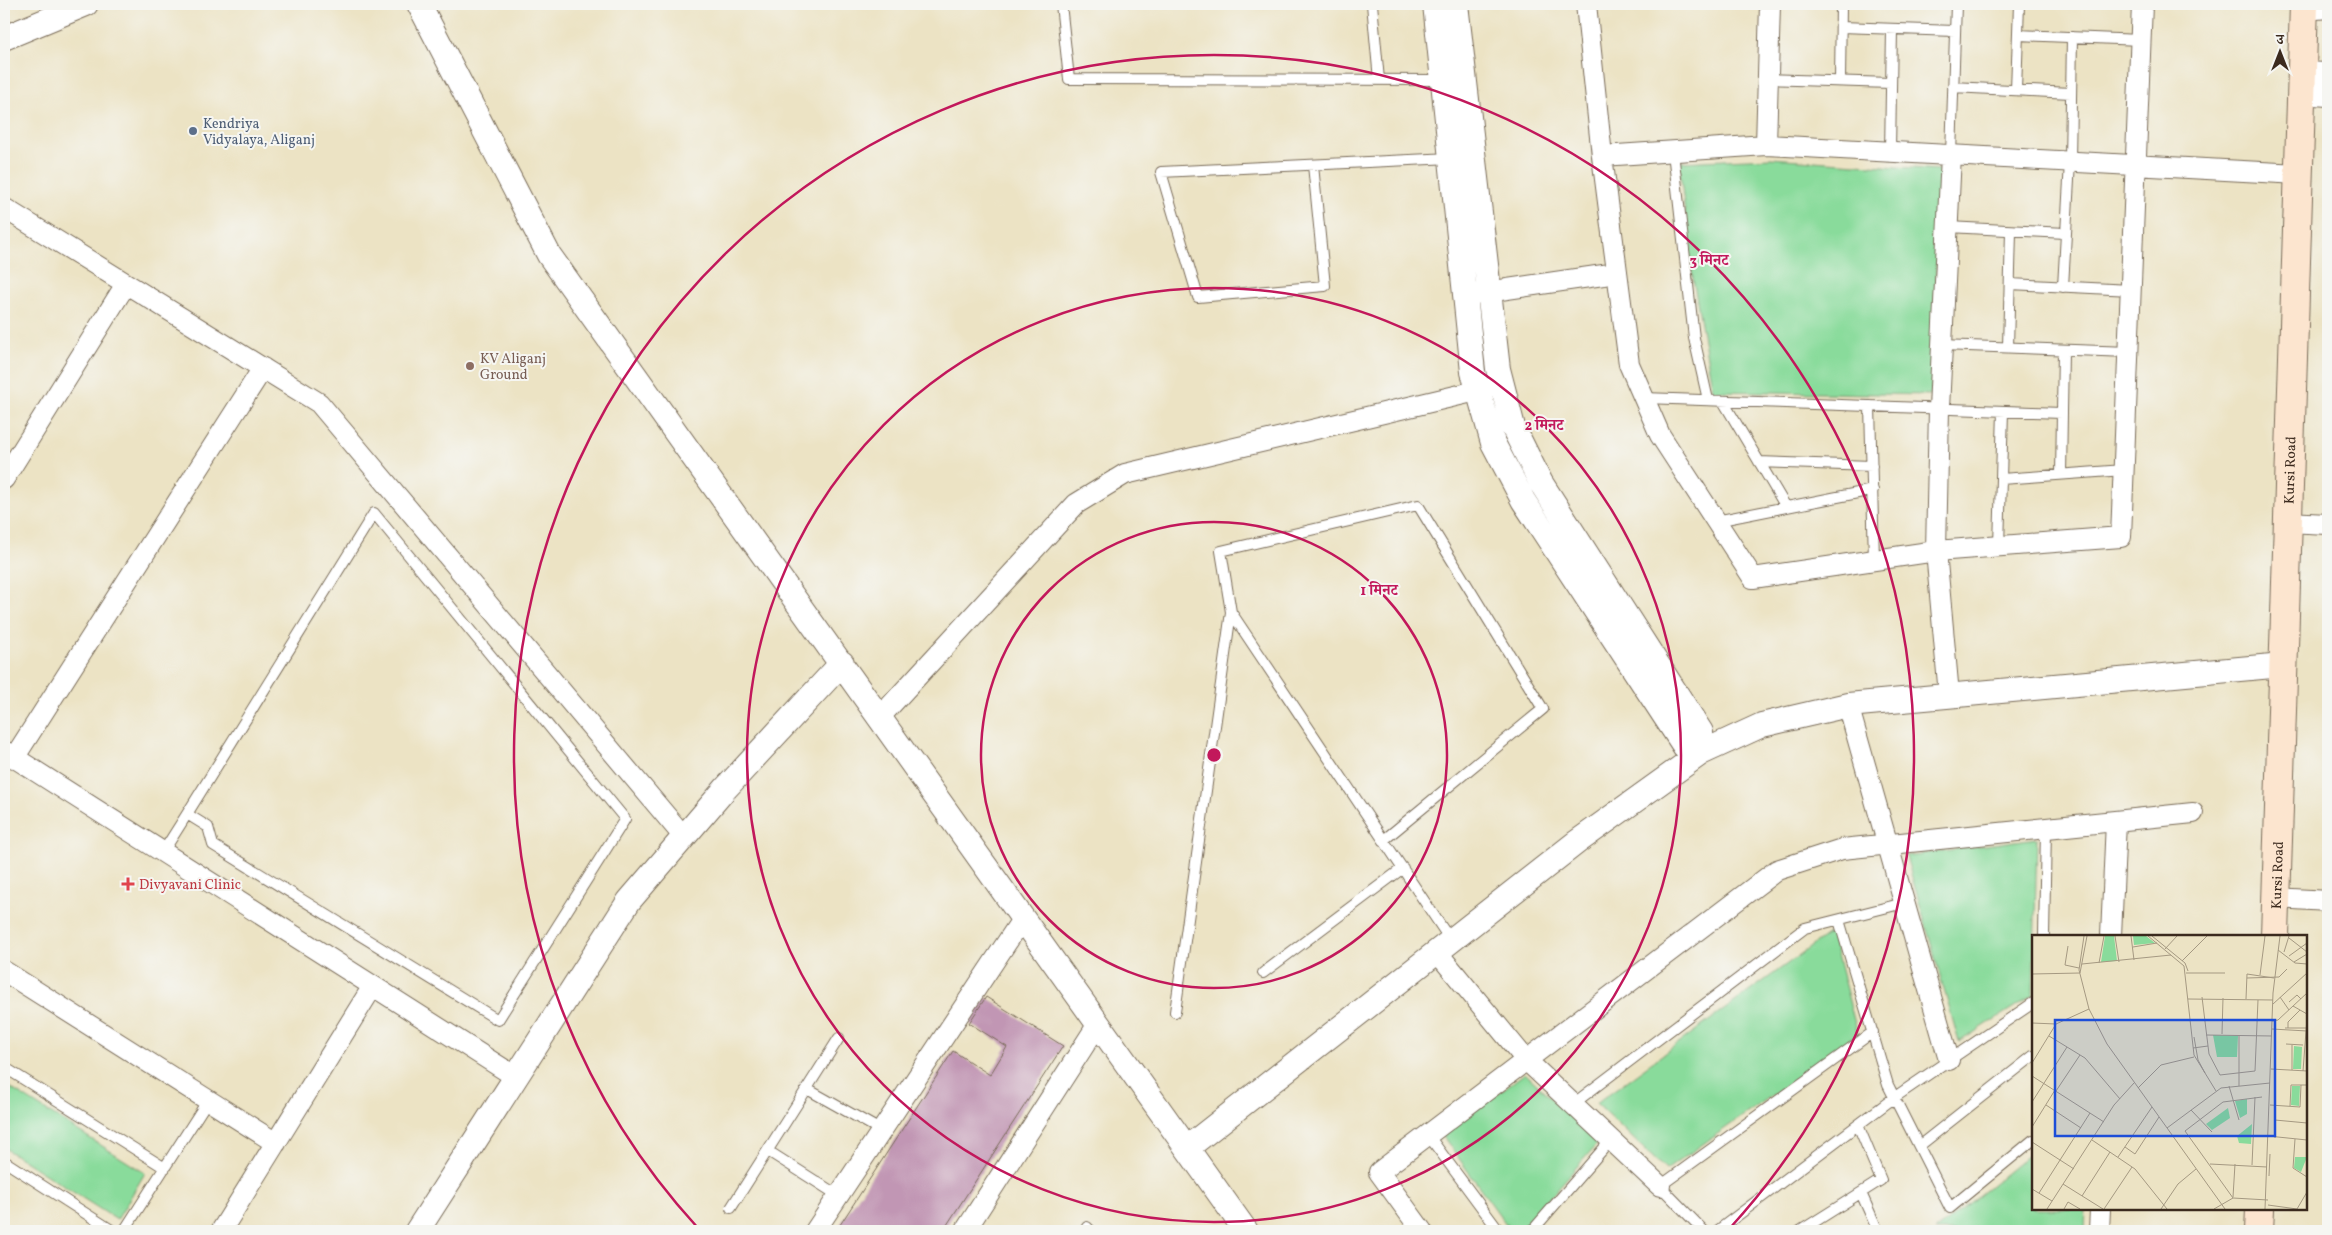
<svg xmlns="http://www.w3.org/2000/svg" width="2332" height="1235" font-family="Vollkorn,'Noto Serif Devanagari',serif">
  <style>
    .green { fill: #89db9b; stroke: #62825c }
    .building { fill: #c196b4 }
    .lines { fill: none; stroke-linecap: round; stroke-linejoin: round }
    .service-casing { stroke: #796b58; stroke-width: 12 }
    .minor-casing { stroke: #796b58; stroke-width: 22 }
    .tertiary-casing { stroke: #796b58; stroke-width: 26 }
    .secondary-casing { stroke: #796b58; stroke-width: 30 }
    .service { stroke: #fff; stroke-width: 10 }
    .minor { stroke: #fff; stroke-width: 20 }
    .tertiary { stroke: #fff; stroke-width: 24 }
    .secondary { stroke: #fce5cf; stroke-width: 28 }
    .ring { fill: none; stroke: #c2185b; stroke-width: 2.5 }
    .service-dot { fill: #5c6f8a; stroke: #f6f6f2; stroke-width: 2 }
    .education-dot { fill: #8d6e63; stroke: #f6f6f2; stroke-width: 2 }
    .health-dot { fill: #e0444e; stroke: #f6f6f2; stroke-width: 2 }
    .labels { text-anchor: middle; stroke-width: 4; stroke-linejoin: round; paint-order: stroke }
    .service-label { font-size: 14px; fill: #4e5e75; stroke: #f6f6f2; text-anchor: start }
    .education-label { font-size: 14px; fill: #785e54; stroke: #f6f6f2; text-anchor: start }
    .street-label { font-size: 14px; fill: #3b2a1e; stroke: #f6f6f2 }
    .health-label { font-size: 14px; fill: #be3a42; stroke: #f6f6f2; text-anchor: start }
    .inset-road { fill: none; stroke: #a59982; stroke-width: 1 }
    .view { fill: #1d4ed8; fill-opacity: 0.15; stroke: #1d4ed8; stroke-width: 2.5 }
    .inset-edge { fill: none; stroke: #3b2a1e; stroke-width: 2.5 }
    .centre { fill: #c2185b; stroke: #f6f6f2; stroke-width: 2.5 }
    .ring-label { font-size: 15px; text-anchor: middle; font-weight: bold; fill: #c2185b; stroke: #f6f6f2; stroke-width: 4; stroke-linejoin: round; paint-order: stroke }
  </style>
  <rect width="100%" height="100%" fill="#f6f6f2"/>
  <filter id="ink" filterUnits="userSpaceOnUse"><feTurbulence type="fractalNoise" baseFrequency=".02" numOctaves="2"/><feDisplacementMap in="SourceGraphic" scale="10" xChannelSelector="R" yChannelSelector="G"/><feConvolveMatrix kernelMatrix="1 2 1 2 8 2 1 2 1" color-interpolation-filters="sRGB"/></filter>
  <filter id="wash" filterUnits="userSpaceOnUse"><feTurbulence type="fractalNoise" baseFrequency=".0096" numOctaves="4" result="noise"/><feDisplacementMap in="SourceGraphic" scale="20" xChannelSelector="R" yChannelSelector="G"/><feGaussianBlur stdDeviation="1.12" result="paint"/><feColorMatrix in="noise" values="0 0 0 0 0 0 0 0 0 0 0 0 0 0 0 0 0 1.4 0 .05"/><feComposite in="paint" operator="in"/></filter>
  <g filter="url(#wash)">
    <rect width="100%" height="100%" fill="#ece3c4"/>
    <path class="green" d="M1771,158L1940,170L1931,395L1713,391L1692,273L1679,162Z
      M2037,838L2033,995L1959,1042L1906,856Z
      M1831,932L1858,1035L1666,1170L1596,1103Z
      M1525,1073L1598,1143L1520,1231H1511L1442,1135Z
      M4,1084L145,1173L117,1220L4,1148Z
      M2033,1151V1209H2086L2085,1231H1935Z"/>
    <g id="blocks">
      <path class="building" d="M986,997L1063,1046L943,1231H836L953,1051L990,1075L1007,1047L969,1023Z"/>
    </g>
  </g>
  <g filter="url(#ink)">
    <use href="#blocks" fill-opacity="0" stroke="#796b58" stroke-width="1"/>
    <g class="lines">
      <defs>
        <path id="service" d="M1061,4L1069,79L1443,80
          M1372,4L1379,80
          M1841,27L1955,31
          M2018,35L2141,40
          M1768,79L1891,83
          M1840,81L1841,4
          M1953,87L2071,93
          M2016,90L2019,4
          M1673,152L1694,338L1708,400
          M1890,152L1892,29
          M1951,155L1956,4
          M1313,165L1325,286L1198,297L1161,172L1451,158
          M1948,227L2066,233
          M2010,284L2131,290
          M2063,287L2070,162L2072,37
          M1942,345L2129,352
          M2008,347L2011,231
          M1644,398L2062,413
          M1723,401L1786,507
          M1870,406L1874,560
          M1759,462L1872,466
          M2061,475L2063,350
          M2001,479L2124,470
          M1716,521L1873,490
          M1999,546L2003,411
          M1385,839L1543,709L1418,505L1221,551L1231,612L1451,941
          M163,852L187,814L374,513L625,819L498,1020L213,845L208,827L187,814
          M1839,920L1888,1085L1950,1208L2033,1140
          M2044,936L2046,828
          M1263,973L1403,868
          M1175,1012L1231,612
          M4,1067L165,1168
          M807,1089L882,1131
          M1573,1104L1805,928L1904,903
          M1428,1135L1499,1231
          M1919,1146L2033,1056
          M768,1151L839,1196
          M4,1161L113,1231
          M1861,1193L1878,1231
          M731,1208L839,1038
          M124,1231L208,1100
          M1085,1231L1087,1227L1091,1231
          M1532,1231L1611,1140
          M1704,1231L1660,1186L1873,1032
          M1717,1231L1895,1097L2033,1003
          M1800,1231L1881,1180L1858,1125"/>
        <path id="minor" d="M1586,4L1602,156L1629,364L1660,435L1753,578L1936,551L2121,537L2142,4
          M2304,10L2328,8
          M1766,145L1770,4
          M1602,156L1766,145L2298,174
          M4,208L319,403L684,837
          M1473,294L1617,273
          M4,479L126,284
          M2287,522L2328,524
          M1949,695L1936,551L1939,409L1951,155
          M1848,705L1949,1060
          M880,717L1076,504L1125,474L1502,385
          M4,751L516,1077
          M14,758L263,368
          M2276,898L2328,901
          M2111,936L2116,821
          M1437,952L1526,1060L1660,1186
          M4,971L276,1143
          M221,1231L373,986
          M815,1231L1023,918
          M965,1231L1098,1024
          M1422,1231L1379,1172L1777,870L1842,849L2193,813
          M2099,1231L2100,1209"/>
        <path id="tertiary" d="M419,4L549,255L1246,1231
          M1435,4L1473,372L1493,443L1523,500L1685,747L1701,753V732L1541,483L1513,427L1498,369L1456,4
          M4,38L86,4
          M2302,74L2328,75
          M2301,92L2328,94
          M1187,1148L1577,842L1701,753L1762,725L1848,705L2283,665
          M417,1231L629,901L726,788L842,663"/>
        <g id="secondary">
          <path id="s1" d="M2275,936L2304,4"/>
          <path d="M2259,1231L2260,1209"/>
        </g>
      </defs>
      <use href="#service" class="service-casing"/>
      <use href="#minor" class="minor-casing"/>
      <use href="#tertiary" class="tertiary-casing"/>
      <use href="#secondary" class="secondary-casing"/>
      <use href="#service" class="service"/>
      <use href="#minor" class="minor"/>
      <use href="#tertiary" class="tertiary"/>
      <use href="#secondary" class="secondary"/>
    </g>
  </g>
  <g class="ring">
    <circle cx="1214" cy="755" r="233"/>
    <circle cx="1214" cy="755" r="467"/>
    <path d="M698 1228A700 700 0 1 1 1730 1228"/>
  </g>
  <circle class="service-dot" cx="193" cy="131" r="5"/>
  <circle class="education-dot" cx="470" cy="366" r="5"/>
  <path class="health-dot" d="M125.5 876.5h5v5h5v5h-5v5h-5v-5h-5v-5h5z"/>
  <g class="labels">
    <g class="service-label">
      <text x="203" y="128">Kendriya<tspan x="203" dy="16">Vidyalaya, Aliganj</tspan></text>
    </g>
    <g class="education-label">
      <text x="480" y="363">KV Aliganj<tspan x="480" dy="16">Ground</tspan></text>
    </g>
    <g class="street-label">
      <text dy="5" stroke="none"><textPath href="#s1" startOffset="466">Kursi Road</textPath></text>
      <text dy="5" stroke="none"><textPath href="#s1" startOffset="61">Kursi Road</textPath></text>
    </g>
    <g class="health-label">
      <text x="139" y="889">Divyavani Clinic</text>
    </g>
  </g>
  <g transform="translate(2032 935)">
    <rect width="275" height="275" fill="#ece3c4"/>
    <path d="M73,1H82L85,26L69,27ZM101,1H114L123,8L102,10ZM181,100L206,101L205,122H185ZM262,111L270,112L269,134H261ZM260,151H268L267,171L259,170ZM215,164V179L208,183L203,166ZM196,173L198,183L180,195L174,189ZM220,189L219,209L207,208L205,201ZM263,222H275L269,237L262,233Z" fill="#89db9b"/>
    <path class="inset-road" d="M52,1L47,35L57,74L75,109L193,274M83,1L87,27M99,1L102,25M116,1L152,31L162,120L184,156M120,1L153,28L156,36M257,3L275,17M36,11L33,30L47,33M101,12L125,8M133,14L145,1M246,15L263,28L275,29M252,17L257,1M257,21L275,8M150,26L175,1M262,27L275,19M67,28L72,1M50,29L139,20M48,38L55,1M154,38H193M0,39L48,38M228,40L233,1M215,43L247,42L255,34M170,62L177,119L188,140L223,136L226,65M248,62L257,75M156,64L241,65M214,64L215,39L242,43M257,67L265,60L269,64M241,69L275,38M261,71L275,79M240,86L246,85L275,58M0,88L24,89L57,74M253,93H275M256,93V87L268,75M240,94L275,96M190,99L191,63M174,100L240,101M17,101L53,123L88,164M162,102L166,125L173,138M254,109L271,110M161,113L176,111M0,128L24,89M239,134L275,136M260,135V110M271,136L275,83M0,141L72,187M197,151L207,185M207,151V100M106,153L129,130L162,122M24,156L48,120M0,167L35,112M14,170L49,193M238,170L268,172L269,150M258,171L259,150H275M159,175L180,197M243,185L275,188M0,192L23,155M135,193L189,153L238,148M236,201L275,205M243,203V170M263,204L261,233L275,242M60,205L103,234L135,274M0,207L42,234M93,212L103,219L127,182M86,222L120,172M178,229L235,232M220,230L223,162M237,241L238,219M31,249L71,274M0,254L20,266M7,258L58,178M50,261L78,217M201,262L203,229M201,263L153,196L191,167L230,162M236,270L265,274M15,274L82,170L102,148M32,274L36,267L48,274M72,274L100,232M129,274L146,249L164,234M182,274L201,263L236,265M233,274L241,58L248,1M265,274L275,257"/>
    <path class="view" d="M23,85H243V201H23Z"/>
    <rect width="275" height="275" class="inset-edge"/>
  </g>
  <circle cx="1214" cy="755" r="8" class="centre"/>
  <g class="ring-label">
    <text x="1709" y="265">3 मिनट</text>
    <text x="1544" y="430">2 मिनट</text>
    <text x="1379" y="595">1 मिनट</text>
  </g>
  <rect width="2332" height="1235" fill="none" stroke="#f6f6f2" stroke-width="20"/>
  <g transform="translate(2280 52)" stroke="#f6f6f2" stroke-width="4" paint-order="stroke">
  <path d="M0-4L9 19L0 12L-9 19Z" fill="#3b2a1e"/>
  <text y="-8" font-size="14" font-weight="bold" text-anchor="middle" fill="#3b2a1e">उ</text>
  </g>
</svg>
